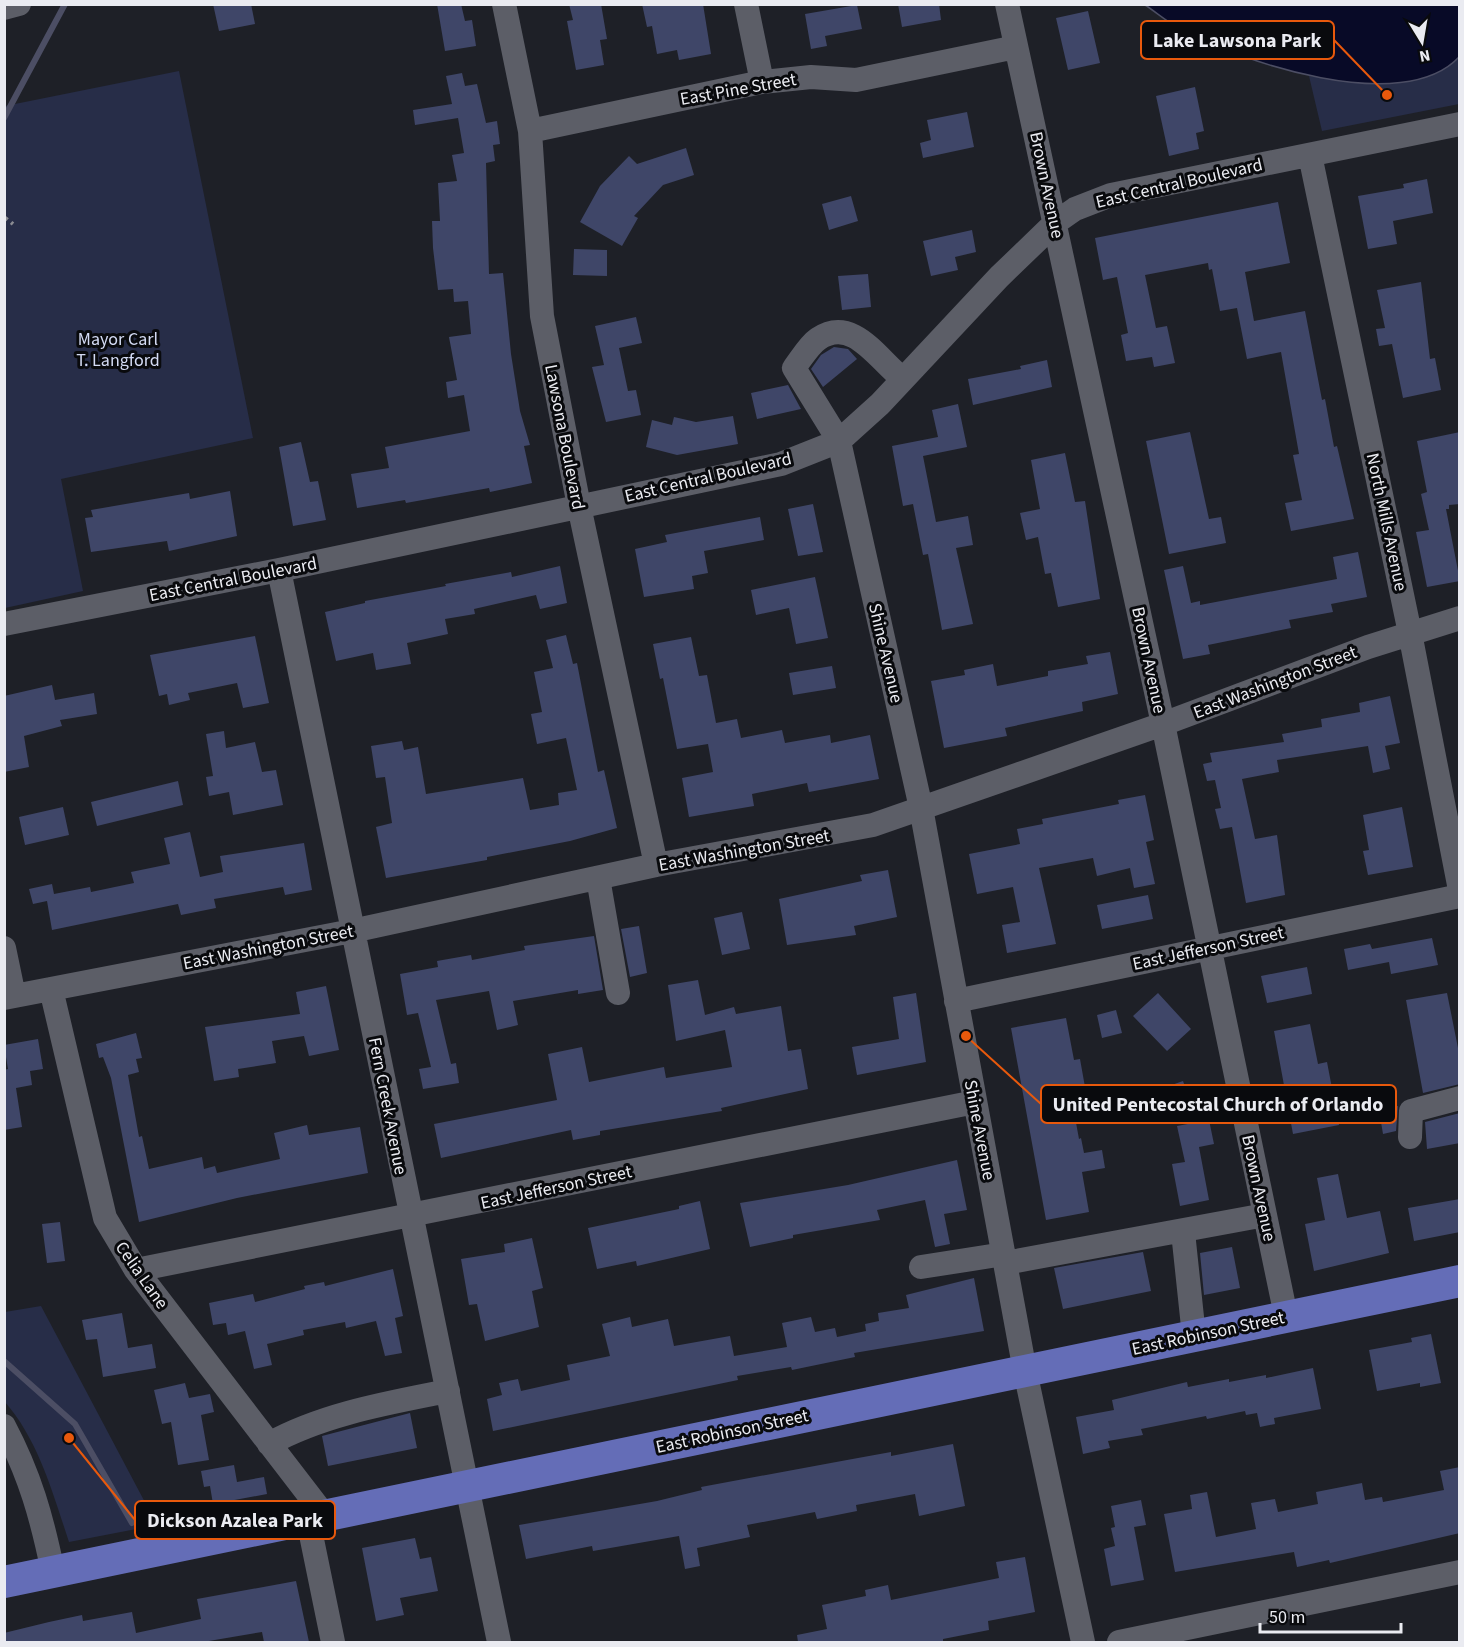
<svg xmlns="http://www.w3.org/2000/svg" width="1464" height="1647" font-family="'Source Sans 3',sans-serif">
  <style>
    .green { fill: #272d48 }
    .water { fill: #080a27; stroke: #4c4e64; stroke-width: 1.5 }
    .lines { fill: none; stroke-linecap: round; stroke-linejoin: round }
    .stream { stroke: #4c4e64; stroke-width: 6 }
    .building { fill: #3f4668 }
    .path { stroke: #8a8b92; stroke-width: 4; stroke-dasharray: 4.5 4.5; stroke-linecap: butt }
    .minor { stroke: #5c5e67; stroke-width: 24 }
    .major { stroke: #646db7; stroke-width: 32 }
    .labels { text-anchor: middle; stroke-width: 6; stroke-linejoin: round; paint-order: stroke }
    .street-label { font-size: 18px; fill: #eaebf1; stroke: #090a0d }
    .park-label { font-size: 18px; fill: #d4dbf4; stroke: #090a0d }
    .leader { fill: none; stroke: #e8590c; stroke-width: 2 }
    .callout-dot { fill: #e8590c; stroke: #090a0d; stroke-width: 2 }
    .callout { fill: #090a0d; stroke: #e8590c; stroke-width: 2 }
    .callout-label { font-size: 20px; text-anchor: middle; font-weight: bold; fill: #eaebf1 }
  </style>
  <rect width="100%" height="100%" fill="#1e2027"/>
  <path class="green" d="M1459,57V104L1322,131L1309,76L1338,80L1453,63Z
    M179,71L253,438L61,479L83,591L5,608V106Z
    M41,1306L157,1525L69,1542C53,1494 39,1441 5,1402V1312Z"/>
  <path class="water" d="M1145,5H1459V57C1403,117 1240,62 1179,28C1167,22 1156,12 1145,5Z"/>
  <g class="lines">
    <path class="stream" d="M4,118L65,4
      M4,1361L75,1424L132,1523"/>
  </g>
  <path class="building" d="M213,4H251L255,24L219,31Z
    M437,4H461L465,21L472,20L476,46L445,51Z
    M569,4H601L607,39L600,40L604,65L576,70L567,21L573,20Z
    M642,4H703L711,54L679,60L677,50L657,54L652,26L647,27Z
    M898,4H939L941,20L902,27Z
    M857,5L862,29L825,36L827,46L811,49L805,14Z
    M1088,11L1100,63L1068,70L1056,18Z
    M462,73L465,86L477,84L486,123L497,121L500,144L493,145L495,161L486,163L489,274L503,273L511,354L520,411L530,445L524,446L532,483L490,492L489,488L406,503L405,500L357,508L351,474L389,468L385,447L470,431L464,395L448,398L446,382L457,380L449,337L471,334L468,301L454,302L453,289L438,290L433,248L432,221H440L438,183L457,181L452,155L464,153L458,118L415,125L413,110L452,104L446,76Z
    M1195,87L1204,131L1196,133L1199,149L1169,156L1156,96Z
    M967,112L974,147L923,158L920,143L931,140L927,120Z
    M686,148L694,175L663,185L634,216L638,218L622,246L580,222L600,186L629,156L637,164Z
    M1427,179L1433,213L1393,221L1397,244L1368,249L1358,196L1404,188L1403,184Z
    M851,196L858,221L829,230L822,204Z
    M1278,202L1290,263L1245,272L1254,321L1305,311L1322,400L1325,399L1334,447L1337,446L1354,519L1291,531L1285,503L1302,500L1293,455L1299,454L1281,352L1247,359L1237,308L1220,311L1212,269L1209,270L1208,263L1145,275L1156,328L1167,326L1175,363L1154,367L1152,357L1126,361L1121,335L1128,333L1117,277L1103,280L1095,238Z
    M972,230L976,252L955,257L958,270L931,276L923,241Z
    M574,249L607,250V276L573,275Z
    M868,274L871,307L842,310L838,276Z
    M1421,282L1430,359L1435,358L1441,390L1403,398L1392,344L1379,346L1376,329L1385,328L1377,290Z
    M636,317L642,343L619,348L628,391L636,390L641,415L606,422L592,367L604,365L595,326Z
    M834,347L848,349L857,359L823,387L811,369L821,355Z
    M1047,360L1052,387L973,405L968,379L1021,369L1020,366Z
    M788,385L801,409L757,419L751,393Z
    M958,404L967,447L923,456L936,522L968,516L973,545L956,548L973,624L942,630L928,554L923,555L913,504L903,506L892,446L938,437L932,410Z
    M733,416L738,444L677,455L646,447L652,420L672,425L674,417L696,422Z
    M1190,432L1209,519L1221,517L1226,543L1169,554L1146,441Z
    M1460,432V504L1449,505V509H1446L1460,581L1427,587L1416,532L1429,530L1421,494L1427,492L1417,441Z
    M301,442L310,482L318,481L326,520L293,526L279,447Z
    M1065,453L1075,502L1085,501L1100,599L1058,607L1051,573L1045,574L1038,537L1026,540L1020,513L1040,509L1031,460Z
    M230,491L237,536L169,551L167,541L91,552L85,518L93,517L91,510L189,493L190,499Z
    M813,504L823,552L798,556L788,509Z
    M760,517L764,540L704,551L708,573L692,576L694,589L644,597L635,549L667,542L665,535Z
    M1358,552L1367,597L1331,604L1333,612L1289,620L1291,628L1208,645L1210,654L1183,659L1164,570L1183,566L1191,603L1200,601V605L1337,579L1333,557Z
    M560,566L567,603L540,609L536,595L474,609L475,614L445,619L448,634L407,643L411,664L376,670L373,653L336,661L325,612L365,603V601L446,586L445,584L511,572L512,577Z
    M815,577L828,638L796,644L789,608L756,615L751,590Z
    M566,635L573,664L577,663L598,772L604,770L617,828L570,841L487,857V860L386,878L376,827L392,823L385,777L376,778L371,746L402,741L404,750L418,747L426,794L523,778L530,810L559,805L558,793L577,790L566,738L537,744L531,714L542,712L534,672L553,668L546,640Z
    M255,636L269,703L243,708L237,683L188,693L190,700L169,705L167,694L159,696L150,655Z
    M691,637L699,676L707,675L716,723L737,719L741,738L782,730L785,743L830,735L831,743L870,735L879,779L809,792L807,783L752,794L754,806L689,817L682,778L713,772L708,744L677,749L663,678L660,679L653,644Z
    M1110,652L1118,694L1082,702L1083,711L1005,728L1007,736L944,748L931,681L965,675L964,670L993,664L997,686L1048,676V671L1088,664L1086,656Z
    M832,666L836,688L793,695L789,673Z
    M52,685L55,700L94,693L97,714L60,720L62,726L24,736L29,767L4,772V696Z
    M1390,696L1400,743L1385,746L1390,769L1373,773L1368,746L1277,760L1279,772L1242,779L1255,839L1277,835L1285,895L1246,903L1232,827L1220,829L1215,809L1221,808L1215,780L1207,781L1203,764L1212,762L1210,753L1284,742L1282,734L1322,727L1321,719L1360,712L1359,703Z
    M224,731L226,748L255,742L262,772L276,770L283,805L233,815L229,792L209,796L206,777L213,776L206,734Z
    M178,781L183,805L97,826L91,802Z
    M1145,795L1154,840L1146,842L1155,884L1134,888L1130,868L1097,876L1093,858L1039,868L1056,944L1007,953L1002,925L1020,922L1013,887L977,894L969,854L1020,844L1017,829L1043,824L1042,819L1119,804L1118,800Z
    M63,807L69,835L25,845L19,817Z
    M1402,807L1413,867L1368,875L1363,851L1369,850L1363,815Z
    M190,832L200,877L223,872L220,856L304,843L312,890L285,895L283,887L214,899L216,908L181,915L178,904L52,930L47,901L33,904L29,889L52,884L54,894L90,887L91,892L134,883L131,872L170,864L164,838Z
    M888,870L897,917L854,926L856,935L787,945L779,899L862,881L860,875Z
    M1148,895L1153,919L1102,929L1097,905Z
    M742,912L750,949L722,955L714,918Z
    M639,926L647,973L630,977L621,929Z
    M594,936L603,990L578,994V990L513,1001L518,1025L497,1030L489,991L436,1000L451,1064L456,1063L459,1083L423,1089L419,1069L431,1067L418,1013L407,1015L400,974L438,967L437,961L471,955L472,960L525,950L524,946Z
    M1432,938L1438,965L1391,974L1389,962L1348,970L1344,949L1370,944L1372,949Z
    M1307,967L1312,994L1267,1003L1261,976Z
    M698,980L705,1015L734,1007L736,1014L781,1006L788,1051L801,1049L808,1089L721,1108L722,1111L600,1131V1135L573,1140L571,1130L441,1158L434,1124L557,1100L548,1054L582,1047L589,1082L664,1067L666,1078L732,1067L725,1030L676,1041L668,985Z
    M326,986L339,1050L309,1056L304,1036L272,1041L276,1063L238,1069L239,1077L214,1081L205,1027L300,1014L296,992Z
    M916,993L926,1062L857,1075L852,1047L899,1039L893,997Z
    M1158,993L1191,1029L1167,1051L1133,1016Z
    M1447,993L1460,1058V1084L1423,1093L1406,1000Z
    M1116,1010L1122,1033L1102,1038L1097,1015Z
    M1066,1018L1074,1060L1080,1059L1085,1087L1070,1090L1079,1139L1081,1138L1084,1153L1102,1150L1105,1168L1082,1172L1089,1212L1046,1220L1011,1028Z
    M1310,1024L1318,1064L1327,1062L1339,1125L1293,1134L1274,1031Z
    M136,1033L142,1058L136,1059L139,1072L128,1075L139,1137L142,1136L149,1169L202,1157L204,1169L215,1166L217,1173L280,1159L274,1133L307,1125L309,1135L360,1127L368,1173L237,1198L139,1222L111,1078L103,1057L99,1058L96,1044Z
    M38,1039L43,1069L30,1071L32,1085L16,1088L22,1127L4,1130V1070L8,1069L4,1045Z
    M1183,1081L1188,1095L1171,1101L1166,1087Z
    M1398,1106L1396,1131L1383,1134L1379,1110Z
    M1460,1113V1143L1427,1149L1425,1122Z
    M1209,1120L1214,1144L1199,1147L1209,1200L1180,1206L1172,1164L1185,1162L1177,1126Z
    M957,1160L967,1210L944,1214L950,1244L935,1247L925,1200L877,1210L880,1220L793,1235V1238L750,1247L740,1203L848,1185Z
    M1338,1174L1347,1218L1380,1211L1389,1253L1314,1271L1305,1224L1325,1220L1317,1178Z
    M1460,1199V1232L1414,1241L1408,1208Z
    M700,1201L710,1249L637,1266L636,1261L597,1269L588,1228L679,1209V1206Z
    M60,1222L65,1261L47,1263L42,1224Z
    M532,1238L543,1288L532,1291L539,1327L485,1341L477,1304L469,1305L461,1259L505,1252L504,1244Z
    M1232,1247L1240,1288L1204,1295L1200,1253Z
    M1143,1252L1151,1291L1063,1309L1054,1268Z
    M393,1269L403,1316L395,1318L402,1353L385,1356L376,1321L346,1328L345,1322L303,1330L304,1335L267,1344L272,1365L254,1369L245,1331L228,1335L226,1323L213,1325L209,1303L253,1294L255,1302L305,1289L304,1286L324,1282L325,1286Z
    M974,1278L984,1331L854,1353L855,1357L792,1370L791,1367L737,1376L738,1380L493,1431L487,1399L502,1395L499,1383L518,1379L521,1391L570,1380L567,1365L610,1356L602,1324L630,1317L632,1327L668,1319L674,1346L730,1336L734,1356L787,1347L782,1323L811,1317L815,1332L835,1328L837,1337L866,1331L865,1324L879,1321L878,1313L909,1308L906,1295Z
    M122,1313L128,1348L152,1344L156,1368L103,1377L97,1339L86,1340L82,1320Z
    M1431,1334L1441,1383L1420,1387V1383L1377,1391L1369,1350L1412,1342L1411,1338Z
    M1313,1368L1321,1409L1274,1418L1275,1424L1260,1427L1257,1413L1246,1415L1245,1411L1207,1419L1206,1416L1141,1429L1143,1435L1108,1441L1110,1448L1083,1454L1076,1417L1114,1410L1112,1400L1187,1382L1188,1387L1229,1379V1382L1266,1375V1378Z
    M185,1383L189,1398L210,1394L214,1412L201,1415L209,1460L178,1465L171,1422L162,1424L154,1390Z
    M410,1413L417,1448L328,1466L322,1436Z
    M953,1444L965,1506L919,1516L915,1494L856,1505L857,1511L817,1519L815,1512L747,1525L750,1537L697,1548L700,1566L685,1569L679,1536L593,1551L592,1546L526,1559L519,1525L657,1501L702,1490L701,1487L847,1460L891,1452V1456Z
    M234,1465L237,1482L264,1477L267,1494L213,1504L210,1486L204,1487L201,1471Z
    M1460,1467V1533L1330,1563L1329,1560L1297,1567L1294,1552L1175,1572L1164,1514L1192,1509L1190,1495L1207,1492L1216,1537L1256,1529L1251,1503L1275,1499L1278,1512L1318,1504L1316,1492L1362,1483L1365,1500L1382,1497L1383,1502L1444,1490L1440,1471Z
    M1141,1500L1146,1525L1134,1527L1144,1580L1111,1586L1104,1549L1115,1546L1111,1528L1115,1527L1111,1506Z
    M415,1538L420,1559L431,1557L438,1591L400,1598L404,1615L376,1621L362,1548Z
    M1025,1557L1035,1612L988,1621L989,1630L943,1639V1642H798L797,1635L827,1629L822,1605L866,1596L865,1590L888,1585L891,1600L999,1578L996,1562Z
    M296,1581L309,1642H264L262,1632L203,1642H4V1633L49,1622L82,1615L83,1621L132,1612L136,1633L201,1619L197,1599Z"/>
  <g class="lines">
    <path class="path" d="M4,217L13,224"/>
    <path class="minor" d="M504,4L530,131L542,316L579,506L656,865
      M746,4L762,82
      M1007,4L1163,724L1286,1316
      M4,8L19,4
      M530,131L762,82L811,77L856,80L1016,47
      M1310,155L1410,633L1460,890
      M903,379C878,360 853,315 818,339C809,345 801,359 794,368L839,441L921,808L1025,1371L1083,1642
      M279,570L499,1642
      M4,624L279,570L781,464L839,441L880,404L999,277L1055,223L1075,209L1111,195L1460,124
      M598,878L618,993
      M4,948L14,996
      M51,989L105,1218L136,1270L325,1516
      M4,998L352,931L656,865L873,825L1163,724L1368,647L1460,618
      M956,1001L1460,896
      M1410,1137L1411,1111L1460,1098
      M1183,1232L1194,1336
      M1005,1263L1265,1215
      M921,1267L1004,1254
      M136,1270L975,1102
      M4,1426C30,1475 42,1518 53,1572
      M269,1444C323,1414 388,1403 448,1391
      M308,1520L333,1642
      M1119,1642L1460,1572"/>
    <path class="major" d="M4,1582L1460,1281"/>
  </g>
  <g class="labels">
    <g class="street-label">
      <text transform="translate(738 89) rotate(-10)" y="6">East Pine Street</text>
      <text transform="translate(1179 183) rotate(-13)" y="6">East Central Boulevard</text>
      <text transform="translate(1047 185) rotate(78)" y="6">Brown Avenue</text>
      <text transform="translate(565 437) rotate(79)" y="6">Lawsona Boulevard</text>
      <text transform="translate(708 477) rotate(-13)" y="6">East Central Boulevard</text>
      <text transform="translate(1387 522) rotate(78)" y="6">North Mills Avenue</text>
      <text transform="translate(233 579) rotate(-11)" y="6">East Central Boulevard</text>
      <text transform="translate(886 653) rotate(77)" y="6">Shine Avenue</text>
      <text transform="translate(1149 660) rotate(78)" y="6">Brown Avenue</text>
      <text transform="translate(1275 682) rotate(-21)" y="6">East Washington Street</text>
      <text transform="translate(744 850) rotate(-10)" y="6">East Washington Street</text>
      <text transform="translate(268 947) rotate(-11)" y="6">East Washington Street</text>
      <text transform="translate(1208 948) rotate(-12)" y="6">East Jefferson Street</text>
      <text transform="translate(388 1106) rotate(79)" y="6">Fern Creek Avenue</text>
      <text transform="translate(980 1130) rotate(79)" y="6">Shine Avenue</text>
      <text transform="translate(556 1187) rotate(-12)" y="6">East Jefferson Street</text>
      <text transform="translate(1259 1188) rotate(78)" y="6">Brown Avenue</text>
      <text transform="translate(142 1275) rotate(55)" y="6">Celia Lane</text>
      <text transform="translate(1208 1333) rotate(-12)" y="6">East Robinson Street</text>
      <text transform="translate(732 1431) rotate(-12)" y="6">East Robinson Street</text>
    </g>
    <g class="park-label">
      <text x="118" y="345">Mayor Carl<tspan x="118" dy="21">T. Langford</tspan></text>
    </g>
  </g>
  <path class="leader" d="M1387 95L1334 40M966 1036L1041 1104M69 1438L135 1520"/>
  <g class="callout-dot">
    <circle cx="1387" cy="95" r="6"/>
    <circle cx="966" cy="1036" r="6"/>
    <circle cx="69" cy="1438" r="6"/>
  </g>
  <g class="callout">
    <rect x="1141" y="21" width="193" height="38" rx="6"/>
    <rect x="1041" y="1085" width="355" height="38" rx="6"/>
    <rect x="135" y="1501" width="200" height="38" rx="6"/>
  </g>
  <g class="callout-label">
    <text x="1237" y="47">Lake Lawsona Park</text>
    <text x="1218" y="1111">United Pentecostal Church of Orlando</text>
    <text x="235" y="1527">Dickson Azalea Park</text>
  </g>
  <rect width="1464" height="1647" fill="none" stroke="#eaebf1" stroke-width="12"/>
  <g transform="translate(1422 42) rotate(169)" stroke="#090a0d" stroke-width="4.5" paint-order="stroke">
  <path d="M0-4.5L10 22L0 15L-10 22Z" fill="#eaebf1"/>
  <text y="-9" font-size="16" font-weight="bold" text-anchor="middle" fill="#eaebf1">N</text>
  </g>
  <path d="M1260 1623v9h141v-9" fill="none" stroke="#eaebf1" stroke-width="3"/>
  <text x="1269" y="1623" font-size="18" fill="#eaebf1" stroke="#090a0d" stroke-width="4.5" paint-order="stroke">50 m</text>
</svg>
